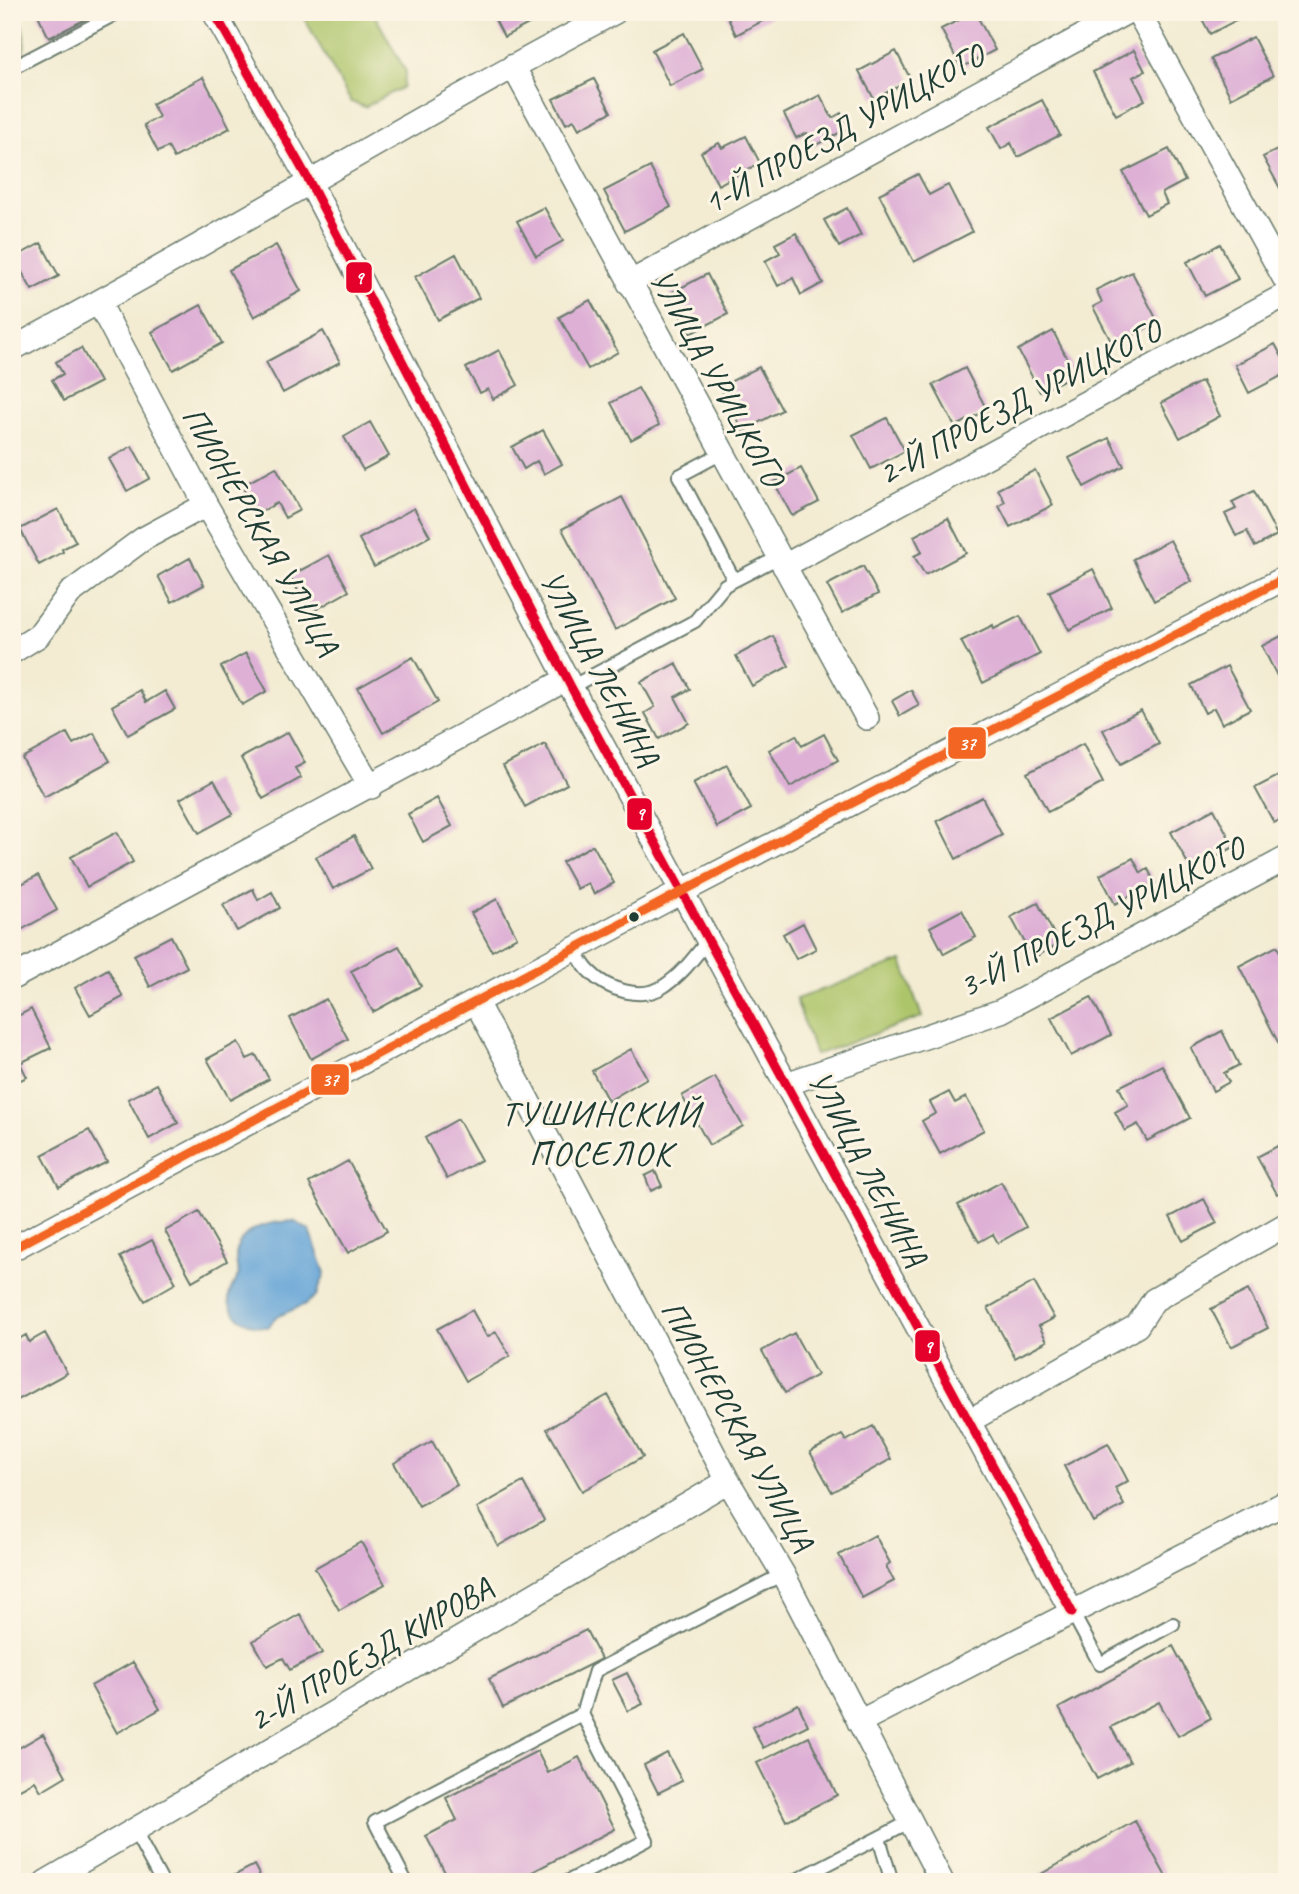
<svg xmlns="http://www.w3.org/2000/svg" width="1299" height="1894" font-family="Caveat,sans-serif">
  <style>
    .green { fill: #adc56a; stroke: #66814f; stroke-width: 2 }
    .forest { fill: #8aaa5e; stroke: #547449; stroke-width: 2 }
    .water { fill: #65a4d7; stroke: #427086; stroke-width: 2 }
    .building { fill: #deb0d6 }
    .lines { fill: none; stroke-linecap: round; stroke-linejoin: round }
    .service-casing { stroke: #697a6c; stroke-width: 16 }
    .minor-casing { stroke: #697a6c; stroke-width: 26 }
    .service { stroke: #fff; stroke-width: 12 }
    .minor { stroke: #fff; stroke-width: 23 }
    .bus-1-casing { stroke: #fcf5e5; stroke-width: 14 }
    .bus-2-casing { stroke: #fcf5e5; stroke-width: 14 }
    .bus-1 { stroke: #e4002b; stroke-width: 9 }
    .bus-2 { stroke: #f26522; stroke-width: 9 }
    .bus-dot { fill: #1f3d34; stroke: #fcf5e5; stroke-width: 2.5 }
    .labels { text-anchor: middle; stroke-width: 6; stroke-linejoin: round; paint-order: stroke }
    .street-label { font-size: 33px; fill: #1f3d34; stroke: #fcf5e5 }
    .neighbourhood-label { font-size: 35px; letter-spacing: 2px; fill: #1f3d34; stroke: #fcf5e5 }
    .line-badge { stroke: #fcf5e5; stroke-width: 2.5 }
    .badge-label { font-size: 19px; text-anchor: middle; font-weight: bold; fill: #fff }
  </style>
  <rect width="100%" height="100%" fill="#fcf5e5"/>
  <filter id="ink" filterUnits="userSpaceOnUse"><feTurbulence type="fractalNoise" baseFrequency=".0143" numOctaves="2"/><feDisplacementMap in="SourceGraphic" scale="14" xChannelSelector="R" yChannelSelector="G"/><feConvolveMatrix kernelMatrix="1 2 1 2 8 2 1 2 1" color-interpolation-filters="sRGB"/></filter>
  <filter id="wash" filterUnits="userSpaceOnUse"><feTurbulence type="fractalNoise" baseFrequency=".00686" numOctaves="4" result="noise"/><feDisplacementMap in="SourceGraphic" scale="28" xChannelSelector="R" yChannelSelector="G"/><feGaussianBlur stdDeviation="1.57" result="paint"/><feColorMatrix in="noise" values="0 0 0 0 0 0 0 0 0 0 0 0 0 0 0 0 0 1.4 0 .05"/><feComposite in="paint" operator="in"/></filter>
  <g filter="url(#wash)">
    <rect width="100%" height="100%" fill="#f3ecd3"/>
    <path class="green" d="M301,12H373L406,72L403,87L365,107L351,102Z
      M902,961L922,1017L815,1055L796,999Z"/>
    <path class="forest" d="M12,12H17C26,33 26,47 21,69L12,74Z"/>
    <path class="water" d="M294,1221L310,1231L325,1273L316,1296L306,1304L276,1317L268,1327C253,1328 230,1317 229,1300C228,1291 235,1282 239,1274C226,1234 259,1222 294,1221Z"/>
    <g id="blocks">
      <path class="building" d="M42,12H85L88,18L49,38L38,15Z
        M491,12H537L540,18L504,37Z
        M725,12H779L736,35Z
        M975,12L995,50L961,68L941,29Z
        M1211,12H1252L1210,34L1201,17Z
        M684,33L703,69L670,86L652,50Z
        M1253,37L1273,76L1231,98L1211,59Z
        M1134,50L1145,71L1133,77L1145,100L1116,115L1093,72Z
        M896,51L911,80L874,99L859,71Z
        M203,77L230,128L174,158L168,147L158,152L144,125L159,117L152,104Z
        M594,79L611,112L579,129L574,120L566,124L553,99Z
        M820,95L832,118L841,113L849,128L814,146L807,133L796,138L784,114Z
        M1042,100L1060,135L1018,157L1011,143L1001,149L989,127Z
        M746,136L760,163L718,185L701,152L719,143L722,148Z
        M1287,145V187L1281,190L1263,157Z
        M1169,149L1185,181L1162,193L1167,204L1146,215L1123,172Z
        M650,167L671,207L625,231L604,191Z
        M918,174L929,195L948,185L972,232L914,262L879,194Z
        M544,207L563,241L536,256L517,221Z
        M847,208L861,235L839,247L824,220Z
        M796,233L823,283L801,295L793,278L778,286L765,261L780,253L775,244Z
        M41,243L59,276L32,290L14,258Z
        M1220,244L1238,279L1205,296L1187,262Z
        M276,245L301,291L254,317L229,270Z
        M456,254L479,298L438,320L415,277Z
        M1132,272L1158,322L1113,345L1093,307L1102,302L1096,290Z
        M707,274L728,314L690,334L669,294Z
        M590,300L618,352L588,369L559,317Z
        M201,305L222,343L173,370L152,332Z
        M323,331L340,362L283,393L266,362Z
        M1053,331L1075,374L1040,392L1018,350Z
        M1275,344L1287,366V373L1249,393L1235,365Z
        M81,348L100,382L64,401L52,380L63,374L56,362Z
        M499,350L518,385L493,399L488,389L480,393L466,368Z
        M759,367L782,410L743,431L720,387Z
        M965,368L987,410L955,427L933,385Z
        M1202,381L1220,416L1180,438L1161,403Z
        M638,388L659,425L631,440L611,403Z
        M887,418L905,451L871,469L853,435Z
        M370,422L389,456L363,470L344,437Z
        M543,430L562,464L544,474L537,461L524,469L512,447Z
        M1109,438L1124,466L1084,487L1069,458Z
        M132,446L150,478L127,491L109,459Z
        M276,467L300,510L285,518L277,503L257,514L242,486Z
        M801,468L819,502L792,516L774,482Z
        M1035,470L1053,505L1010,527L999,506L1005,502L998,489Z
        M1254,491L1277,535L1255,547L1247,531L1236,536L1225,514L1236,509L1232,502Z
        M622,497L675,598L615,630L562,529Z
        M414,508L430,536L374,567L359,539Z
        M58,509L76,542L62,549L63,552L39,565L20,529Z
        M948,518L966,553L925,575L914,556L922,552L914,536Z
        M1170,540L1192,581L1154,601L1133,559Z
        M329,555L349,591L310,613L290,576Z
        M190,558L204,585L172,602L158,576Z
        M863,566L878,594L842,613L827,585Z
        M1093,569L1112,608L1069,630L1049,592Z
        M1020,616L1040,654L983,683L961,641L993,625L994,629Z
        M1287,633V671L1277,676L1262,646Z
        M773,636L789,666L752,686L736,656Z
        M246,653L267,691L242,705L221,667Z
        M413,657L438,702L383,733L358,688Z
        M676,663L690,689L675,697L689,723L659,739L645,713L655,707L641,682Z
        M1227,666L1250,709L1222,724L1214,708L1205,713L1191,685Z
        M140,690L146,702L165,691L175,709L128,735L112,706Z
        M911,690L919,705L900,716L892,701Z
        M1141,710L1159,744L1121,764L1103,730Z
        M288,732L305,763L295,768L301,778L263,799L241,758Z
        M67,733L73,744L94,733L110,761L44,797L22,758Z
        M824,734L838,760L790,787L769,750L796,735L802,746Z
        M545,744L567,784L525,807L503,766Z
        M1083,744L1103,783L1048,812L1027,773Z
        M727,765L751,809L717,827L693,783Z
        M1286,772L1287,816L1274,823L1255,788Z
        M214,780L233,814L199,833L180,799Z
        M982,797L1002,835L956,859L937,821Z
        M437,798L452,826L423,842L408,814Z
        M1214,809L1234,847L1191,870L1171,832Z
        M117,832L133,862L87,887L71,857Z
        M354,836L371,869L333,889L316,857Z
        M593,845L614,883L594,894L588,883L577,889L562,862Z
        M1133,858L1141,873L1148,869L1155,883L1115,904L1100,875Z
        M38,875L57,910L21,930L12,915V889Z
        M253,889L258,900L272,892L280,908L237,931L223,905Z
        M497,899L517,937L492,951L471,913Z
        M1038,903L1059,944L1033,958L1011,917Z
        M962,910L976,937L944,954L930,927Z
        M803,923L816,949L796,959L783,934Z
        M171,936L187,967L150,987L134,955Z
        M399,946L421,986L373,1012L351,971Z
        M1277,946L1287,966V1040L1279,1044L1239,966Z
        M108,969L123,997L90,1015L75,988Z
        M1091,997L1111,1035L1071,1056L1051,1018Z
        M326,999L348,1039L311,1059L290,1018Z
        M31,1009L51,1048L20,1063L27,1077L12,1084V1019Z
        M1222,1031L1239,1065L1224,1073L1229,1082L1213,1091L1191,1048Z
        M238,1042L247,1059L256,1055L269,1079L230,1100L207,1059Z
        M631,1049L647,1078L608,1101L592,1071Z
        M1162,1065L1190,1118L1147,1141L1138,1124L1125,1131L1115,1112L1128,1105L1119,1087Z
        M715,1077L743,1126L709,1145L682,1096Z
        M157,1084L178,1123L149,1139L128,1099Z
        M949,1092L955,1103L966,1097L984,1130L940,1154L922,1121L936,1113L930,1102Z
        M458,1119L481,1160L447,1179L425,1138Z
        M89,1130L107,1162L59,1187L42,1155Z
        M1287,1141V1189L1277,1194L1257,1157Z
        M348,1161L387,1231L348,1253L309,1183Z
        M655,1171L662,1186L651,1191L645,1176Z
        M1001,1182L1026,1227L998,1243L993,1234L979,1242L958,1205Z
        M1204,1199L1217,1223L1183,1241L1170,1217Z
        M199,1212L227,1261L192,1281L165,1231Z
        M152,1240L176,1283L145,1301L120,1257Z
        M1034,1282L1054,1318L1039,1326L1047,1341L1015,1358L988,1308Z
        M1248,1290L1268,1328L1231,1347L1211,1309Z
        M472,1310L487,1337L496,1332L510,1356L466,1381L437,1329Z
        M45,1333L67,1373L18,1400L12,1389V1343L26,1335L29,1342Z
        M794,1333L817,1375L785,1393L762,1351Z
        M608,1395L643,1457L582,1491L547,1429Z
        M873,1426L891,1459L832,1492L810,1452L842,1435L846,1441Z
        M432,1441L457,1485L419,1506L394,1463Z
        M1108,1443L1128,1481L1115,1488L1124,1505L1093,1522L1064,1466Z
        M523,1482L544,1520L498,1546L477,1508Z
        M875,1535L890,1563L886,1566L894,1581L862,1598L839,1555Z
        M361,1542L385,1584L339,1610L315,1568Z
        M300,1614L322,1653L290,1670L283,1658L267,1666L253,1641Z
        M586,1630L601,1659L503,1708L489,1679Z
        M1173,1646L1211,1718L1178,1736L1159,1702L1111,1727L1130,1762L1097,1779L1059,1708Z
        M133,1662L160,1709L117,1733L91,1686Z
        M627,1673L643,1704L628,1711L612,1680Z
        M798,1704L808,1725L763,1748L752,1727Z
        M43,1734L66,1776L41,1791L35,1781L14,1792L12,1788V1752Z
        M809,1737L837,1795L786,1821L757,1763Z
        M537,1751L548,1773L579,1757L615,1829L513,1882H450L426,1836L457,1820L446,1798Z
        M667,1753L682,1781L658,1793L644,1765Z
        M1135,1821L1169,1882H1027Z
        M254,1865L263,1882H222Z"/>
    </g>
  </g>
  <g filter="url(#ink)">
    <use href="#blocks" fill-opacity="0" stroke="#697a6c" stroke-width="2"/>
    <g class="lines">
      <defs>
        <path id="service" d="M12,68L119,12
          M722,453L679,476L734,580
          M571,687L695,621L725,585L779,557
          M575,949C579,957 583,966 590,972C607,990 642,1001 664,986C683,974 695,956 709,939
          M1072,1612L1100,1664L1173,1624
          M134,1830L162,1882
          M879,1838L892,1882
          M406,1882L375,1822L582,1714L595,1671L783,1574
          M567,1882L647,1840L582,1714
          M793,1882L911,1821"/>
        <path id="minor" d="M214,12L309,181L571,687L1072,1612
          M1138,12L1287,283
          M513,66L867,718
          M629,283L1127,12
          M99,303L206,505L371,787
          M12,349C216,241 411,119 615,12
          M784,566L1287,294
          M12,652L38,636L70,593L143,539L206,505
          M12,978L567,679
          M476,1002L728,1481L783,1574L942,1882
          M786,1084L1001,1011L1287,858
          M12,1249L683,891L1287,577
          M969,1421L1137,1326L1154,1300L1287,1224
          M859,1722L1287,1502
          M46,1882L728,1481"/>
      </defs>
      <use href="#service" class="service-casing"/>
      <use href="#minor" class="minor-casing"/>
      <use href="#service" class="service"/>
      <use href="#minor" class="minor"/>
      <defs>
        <path id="bus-1" d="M214,12L309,181L571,687L1072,1612"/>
        <path id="bus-2" d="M12,1249L683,891L1287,577"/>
      </defs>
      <use href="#bus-1" class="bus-1-casing"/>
      <use href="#bus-2" class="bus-2-casing"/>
      <use href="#bus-1" class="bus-1"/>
      <use href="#bus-2" class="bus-2"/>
    </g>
  </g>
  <circle class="bus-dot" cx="634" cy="917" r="6"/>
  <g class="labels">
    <g class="street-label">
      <text transform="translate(843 128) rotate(-29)" y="12">1-Й ПРОЕЗД УРИЦКОГО</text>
      <text transform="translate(718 377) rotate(61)" y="12">УЛИЦА УРИЦКОГО</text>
      <text transform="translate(1019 401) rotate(-28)" y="12">2-Й ПРОЕЗД УРИЦКОГО</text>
      <text transform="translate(262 530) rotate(60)" y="12">ПИОНЕРСКАЯ УЛИЦА</text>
      <text transform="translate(601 668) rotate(62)" y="12">УЛИЦА ЛЕНИНА</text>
      <text transform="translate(1101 916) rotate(-27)" y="12">3-Й ПРОЕЗД УРИЦКОГО</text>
      <text transform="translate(869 1168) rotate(62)" y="12">УЛИЦА ЛЕНИНА</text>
      <text transform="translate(739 1425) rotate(61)" y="12">ПИОНЕРСКАЯ УЛИЦА</text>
      <text transform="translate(370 1653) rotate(-30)" y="12">2-Й ПРОЕЗД КИРОВА</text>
    </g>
    <g class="neighbourhood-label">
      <text x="601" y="1125">ТУШИНСКИЙ<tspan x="601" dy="40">ПОСЕЛОК</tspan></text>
    </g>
  </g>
  <g class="line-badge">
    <rect x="345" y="261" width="28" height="33" rx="7" fill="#e4002b"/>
    <rect x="947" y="726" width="40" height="34" rx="7" fill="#f26522"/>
    <rect x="626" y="797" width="27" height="34" rx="7" fill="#e4002b"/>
    <rect x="310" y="1063" width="40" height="33" rx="7" fill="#f26522"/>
    <rect x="914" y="1329" width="27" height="34" rx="7" fill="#e4002b"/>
  </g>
  <g class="badge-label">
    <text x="359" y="284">9</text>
    <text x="967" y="750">37</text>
    <text x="640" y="820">9</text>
    <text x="330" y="1086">37</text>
    <text x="928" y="1353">9</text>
  </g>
  <rect width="1299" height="1894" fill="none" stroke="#fcf5e5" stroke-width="42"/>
</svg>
